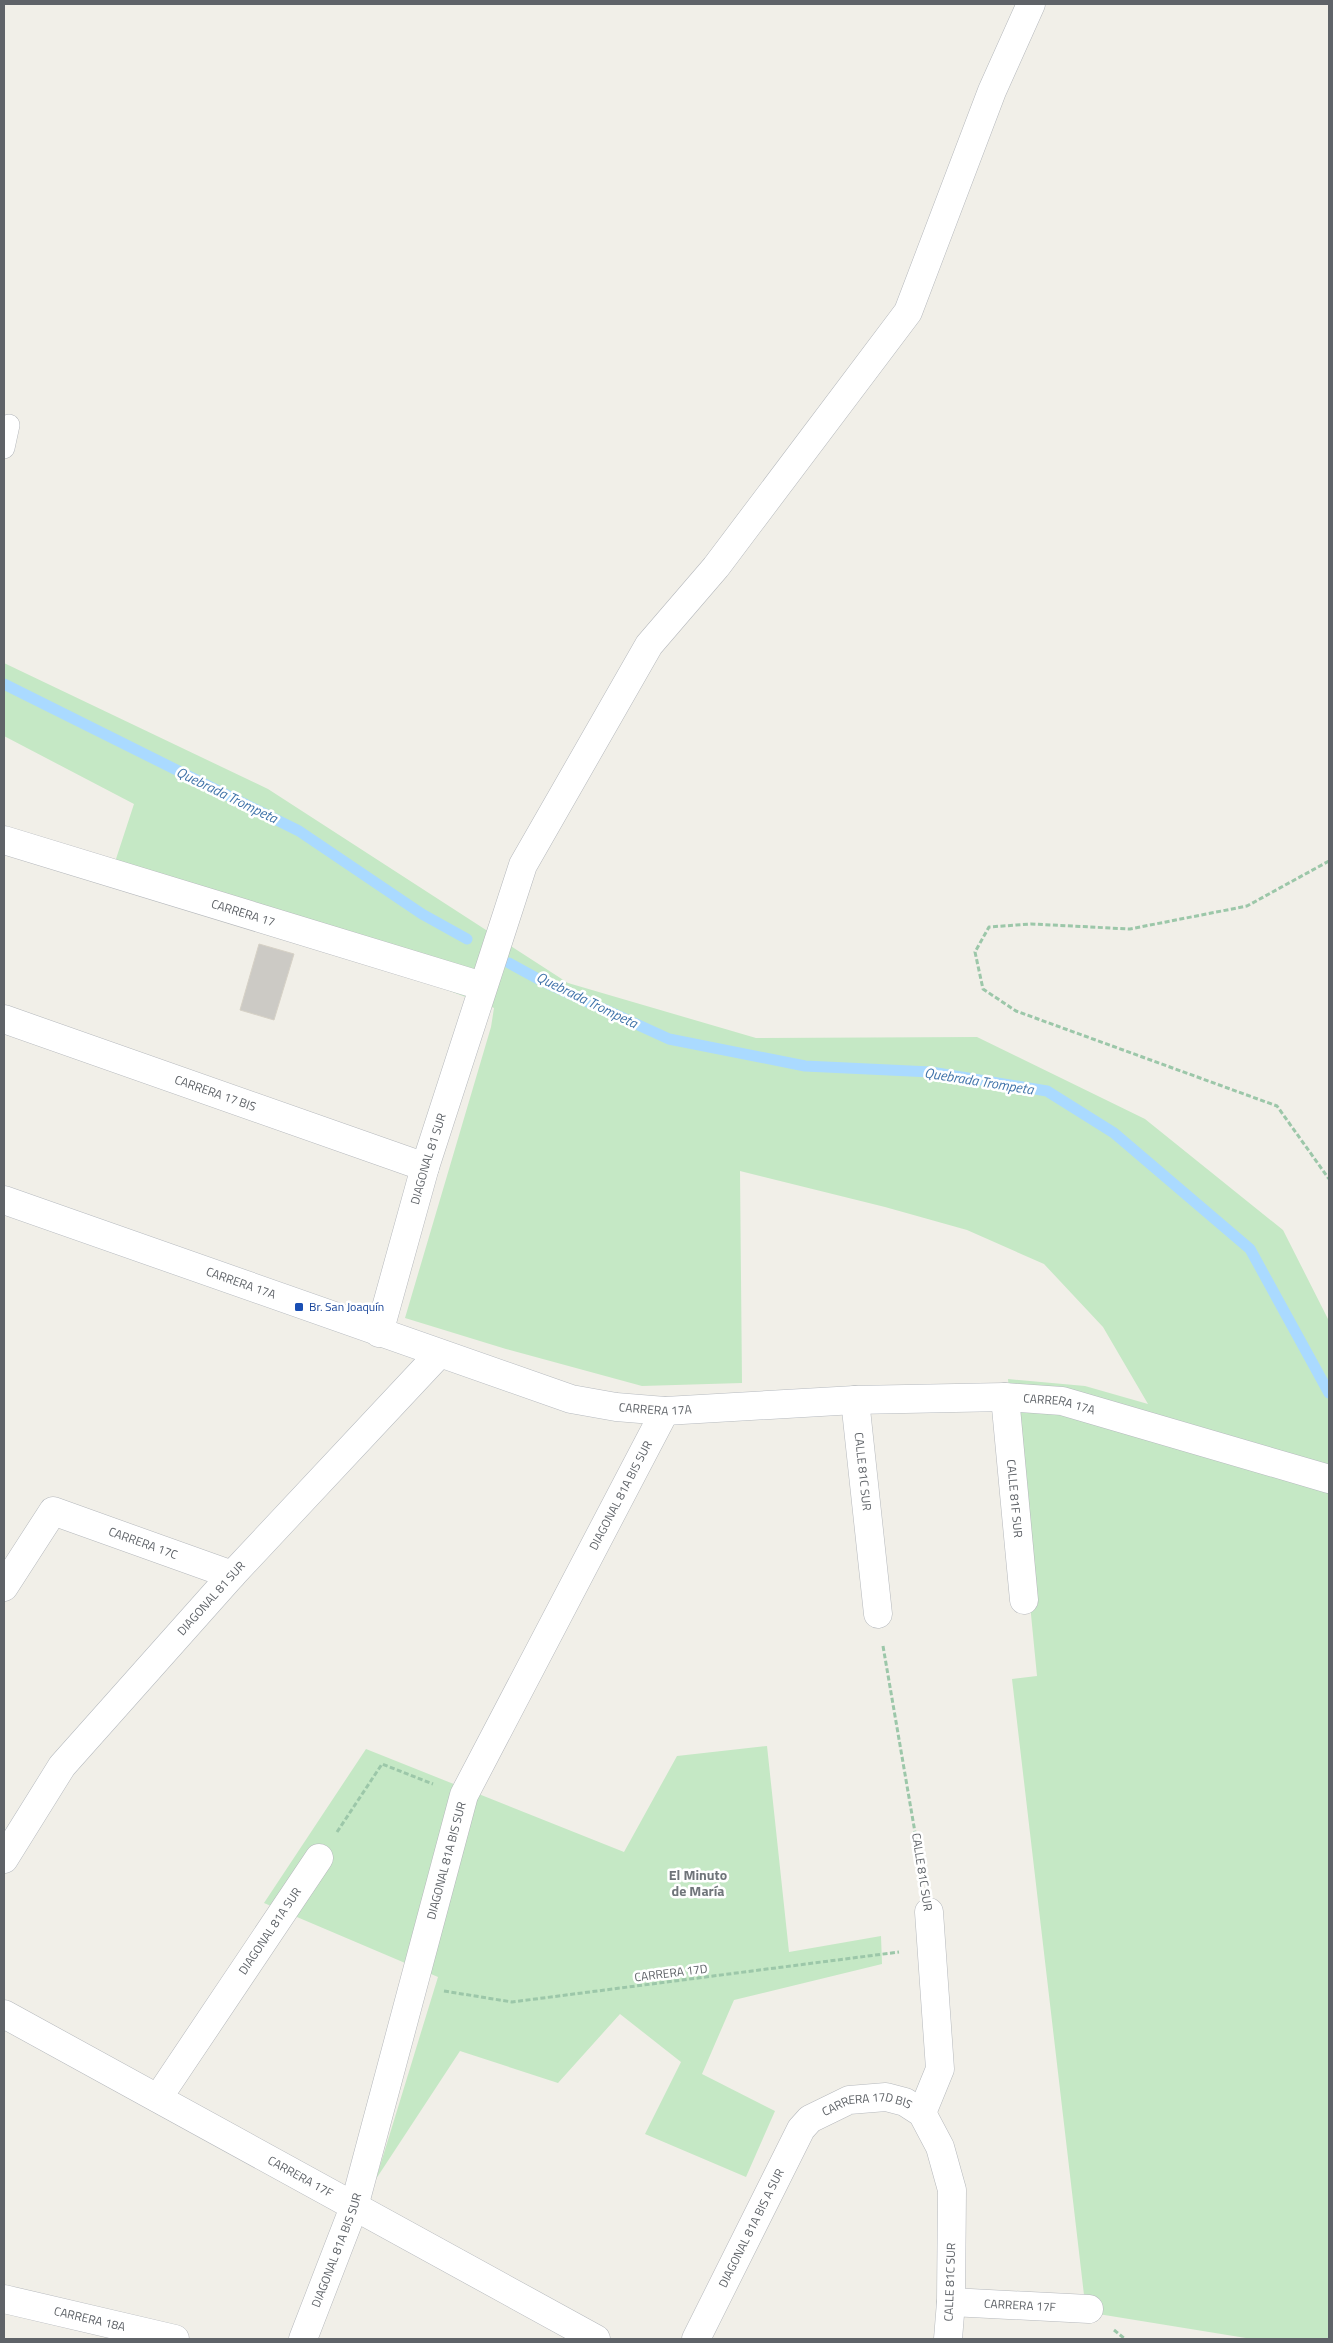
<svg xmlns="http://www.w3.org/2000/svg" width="1333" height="2343" font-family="'Titillium Web',sans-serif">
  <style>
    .green { fill: #c5e8c5 }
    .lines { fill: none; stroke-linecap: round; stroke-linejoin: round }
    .stream { stroke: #aadaff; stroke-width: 11 }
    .building { fill: #cccac5; stroke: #d6d1c6 }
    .lane-casing { stroke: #b5b8bc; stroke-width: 22 }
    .street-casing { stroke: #b5b8bc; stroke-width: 29 }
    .secondary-casing { stroke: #b6babf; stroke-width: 29 }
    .path { stroke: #9cc7a9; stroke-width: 3; stroke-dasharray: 5 2.5; stroke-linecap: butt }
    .lane { stroke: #fff; stroke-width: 21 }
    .street { stroke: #fff; stroke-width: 28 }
    .secondary { stroke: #fff; stroke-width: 28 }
    .transit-dot { fill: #1a4fb4; stroke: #fff; stroke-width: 2 }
    .labels { text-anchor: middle; stroke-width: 5; stroke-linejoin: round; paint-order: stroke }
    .street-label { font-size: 12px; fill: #5f6368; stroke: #fff }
    .transit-label { font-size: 12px; fill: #164399; stroke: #fff; text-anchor: start }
    .water-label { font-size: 14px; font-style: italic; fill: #4174aa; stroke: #fff }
    .neighbourhood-label { font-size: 14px; font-weight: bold; fill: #70757a; stroke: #fff }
  </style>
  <rect width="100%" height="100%" fill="#f1efe8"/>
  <path class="green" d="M4,663L268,789L568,983L756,1038L977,1037L1145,1119L1283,1230L1329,1321V2339H1252L1086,2312L1012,1679L1037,1676L1008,1379L1085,1386L1148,1404L1103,1327L1044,1264L967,1230L885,1207L740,1171L742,1383L642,1386L506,1349L405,1318L491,1027L494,1008L115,862L134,804L4,736Z
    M767,1746L789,1952L881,1936L882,1964L734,2000L702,2074L775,2111L746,2177L645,2134L681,2062L620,2014L558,2083L460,2051L376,2179L438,1977L264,1903L366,1749L624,1852L677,1756Z"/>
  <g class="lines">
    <path class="stream" d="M4,684L299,831L422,914L467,939
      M509,963L540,980L669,1039L805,1066L931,1072L1047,1091L1114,1133L1250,1249L1329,1393"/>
  </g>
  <path class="building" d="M259,944L294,954L274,1020L240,1010Z"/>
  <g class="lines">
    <defs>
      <path id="lane" d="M4,448L9,425"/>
      <g id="street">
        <path id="s1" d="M4,840L482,986"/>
        <path id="s2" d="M4,1019L425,1167"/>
        <path id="s3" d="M379,1333L425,1167L523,865L649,645L716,567L908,312L992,91L1031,4"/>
        <path id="s4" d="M1005,1397L1024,1600"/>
        <path id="s5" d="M855,1400L878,1614"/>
        <path id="s6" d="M4,1587L53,1511L232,1575"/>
        <path id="s7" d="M4,2014L596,2339"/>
        <path id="s8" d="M158,2098L319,1858"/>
        <path d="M922,2113L940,2069L929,1912"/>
        <path id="s9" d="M4,2299L175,2339"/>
        <path id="s10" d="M951,2302L1089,2309"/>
        <path id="s11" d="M303,2339L354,2207L464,1795L665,1411"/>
        <path id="s12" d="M696,2339L801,2129L810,2119L849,2100L886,2097L905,2102L922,2113L940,2147L952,2190L951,2302L948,2339"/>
      </g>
      <g id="secondary">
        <path id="s13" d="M4,1200L571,1399L616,1407L665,1411L855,1400L1005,1397L1062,1401L1329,1479"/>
        <path id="s14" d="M4,1859L62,1766L232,1575L439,1354"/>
      </g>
    </defs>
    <use href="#lane" class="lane-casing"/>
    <use href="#street" class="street-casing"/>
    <use href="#secondary" class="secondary-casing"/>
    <path class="path" d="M1329,861L1247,906L1130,929L1031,924L989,927L975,952L983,989L1016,1011L1277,1106L1329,1179
      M883,1646L923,1879
      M337,1832L382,1764L433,1784
      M444,1991L512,2002L899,1952
      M1114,2330L1125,2339"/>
    <use href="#lane" class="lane"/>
    <use href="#street" class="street"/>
    <use href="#secondary" class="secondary"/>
  </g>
  <rect class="transit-dot" x="294" y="1302" width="10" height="10" rx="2.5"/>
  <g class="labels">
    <g class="street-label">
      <text dy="4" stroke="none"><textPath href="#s1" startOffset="250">CARRERA 17</textPath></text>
      <text dy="4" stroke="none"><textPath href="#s2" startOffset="224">CARRERA 17 BIS</textPath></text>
      <text dy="4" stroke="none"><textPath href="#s3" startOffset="181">DIAGONAL 81 SUR</textPath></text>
      <text dy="4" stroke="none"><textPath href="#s13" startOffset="251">CARRERA 17A</textPath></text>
      <text dy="4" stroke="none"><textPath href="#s13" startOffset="1091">CARRERA 17A</textPath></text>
      <text dy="4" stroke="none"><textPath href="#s13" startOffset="686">CARRERA 17A</textPath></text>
      <text dy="4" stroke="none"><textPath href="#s5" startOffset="72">CALLE 81C SUR</textPath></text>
      <text dy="4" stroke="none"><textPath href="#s11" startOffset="906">DIAGONAL 81A BIS SUR</textPath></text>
      <text dy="4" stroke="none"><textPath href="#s4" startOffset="102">CALLE 81F SUR</textPath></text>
      <text dy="4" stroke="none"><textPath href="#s6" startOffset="186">CARRERA 17C</textPath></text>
      <text dy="4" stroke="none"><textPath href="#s14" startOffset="334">DIAGONAL 81 SUR</textPath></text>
      <text dy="4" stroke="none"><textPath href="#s11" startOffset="500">DIAGONAL 81A BIS SUR</textPath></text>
      <text transform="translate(922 1872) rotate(81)" y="4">CALLE 81C SUR</text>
      <text dy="4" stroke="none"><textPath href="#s8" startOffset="201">DIAGONAL 81A SUR</textPath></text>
      <text transform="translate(671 1973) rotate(-7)" y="4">CARRERA 17D</text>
      <text dy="4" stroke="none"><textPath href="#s12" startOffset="309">CARRERA 17D BIS</textPath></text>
      <text dy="4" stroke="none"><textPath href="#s7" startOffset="338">CARRERA 17F</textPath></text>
      <text dy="4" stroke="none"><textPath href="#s12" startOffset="124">DIAGONAL 81A BIS A SUR</textPath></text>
      <text dy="4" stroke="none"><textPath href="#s11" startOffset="95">DIAGONAL 81A BIS SUR</textPath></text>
      <text transform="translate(950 2282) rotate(-88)" y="4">CALLE 81C SUR</text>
      <text dy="4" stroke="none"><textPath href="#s10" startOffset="69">CARRERA 17F</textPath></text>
      <text dy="4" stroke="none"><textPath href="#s9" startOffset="88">CARRERA 18A</textPath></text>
    </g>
    <g class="transit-label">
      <text x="309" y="1311">Br. San Joaquín</text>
    </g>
    <g class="water-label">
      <text transform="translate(227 795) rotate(26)" y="5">Quebrada Trompeta</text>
      <text transform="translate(587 1000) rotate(26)" y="5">Quebrada Trompeta</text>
      <text transform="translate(979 1081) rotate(9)" y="5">Quebrada Trompeta</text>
    </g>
    <g class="neighbourhood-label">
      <text x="698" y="1880">El Minuto<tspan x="698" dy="16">de María</tspan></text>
    </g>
  </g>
  <rect width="1333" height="2343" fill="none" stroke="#5f6368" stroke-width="10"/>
</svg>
